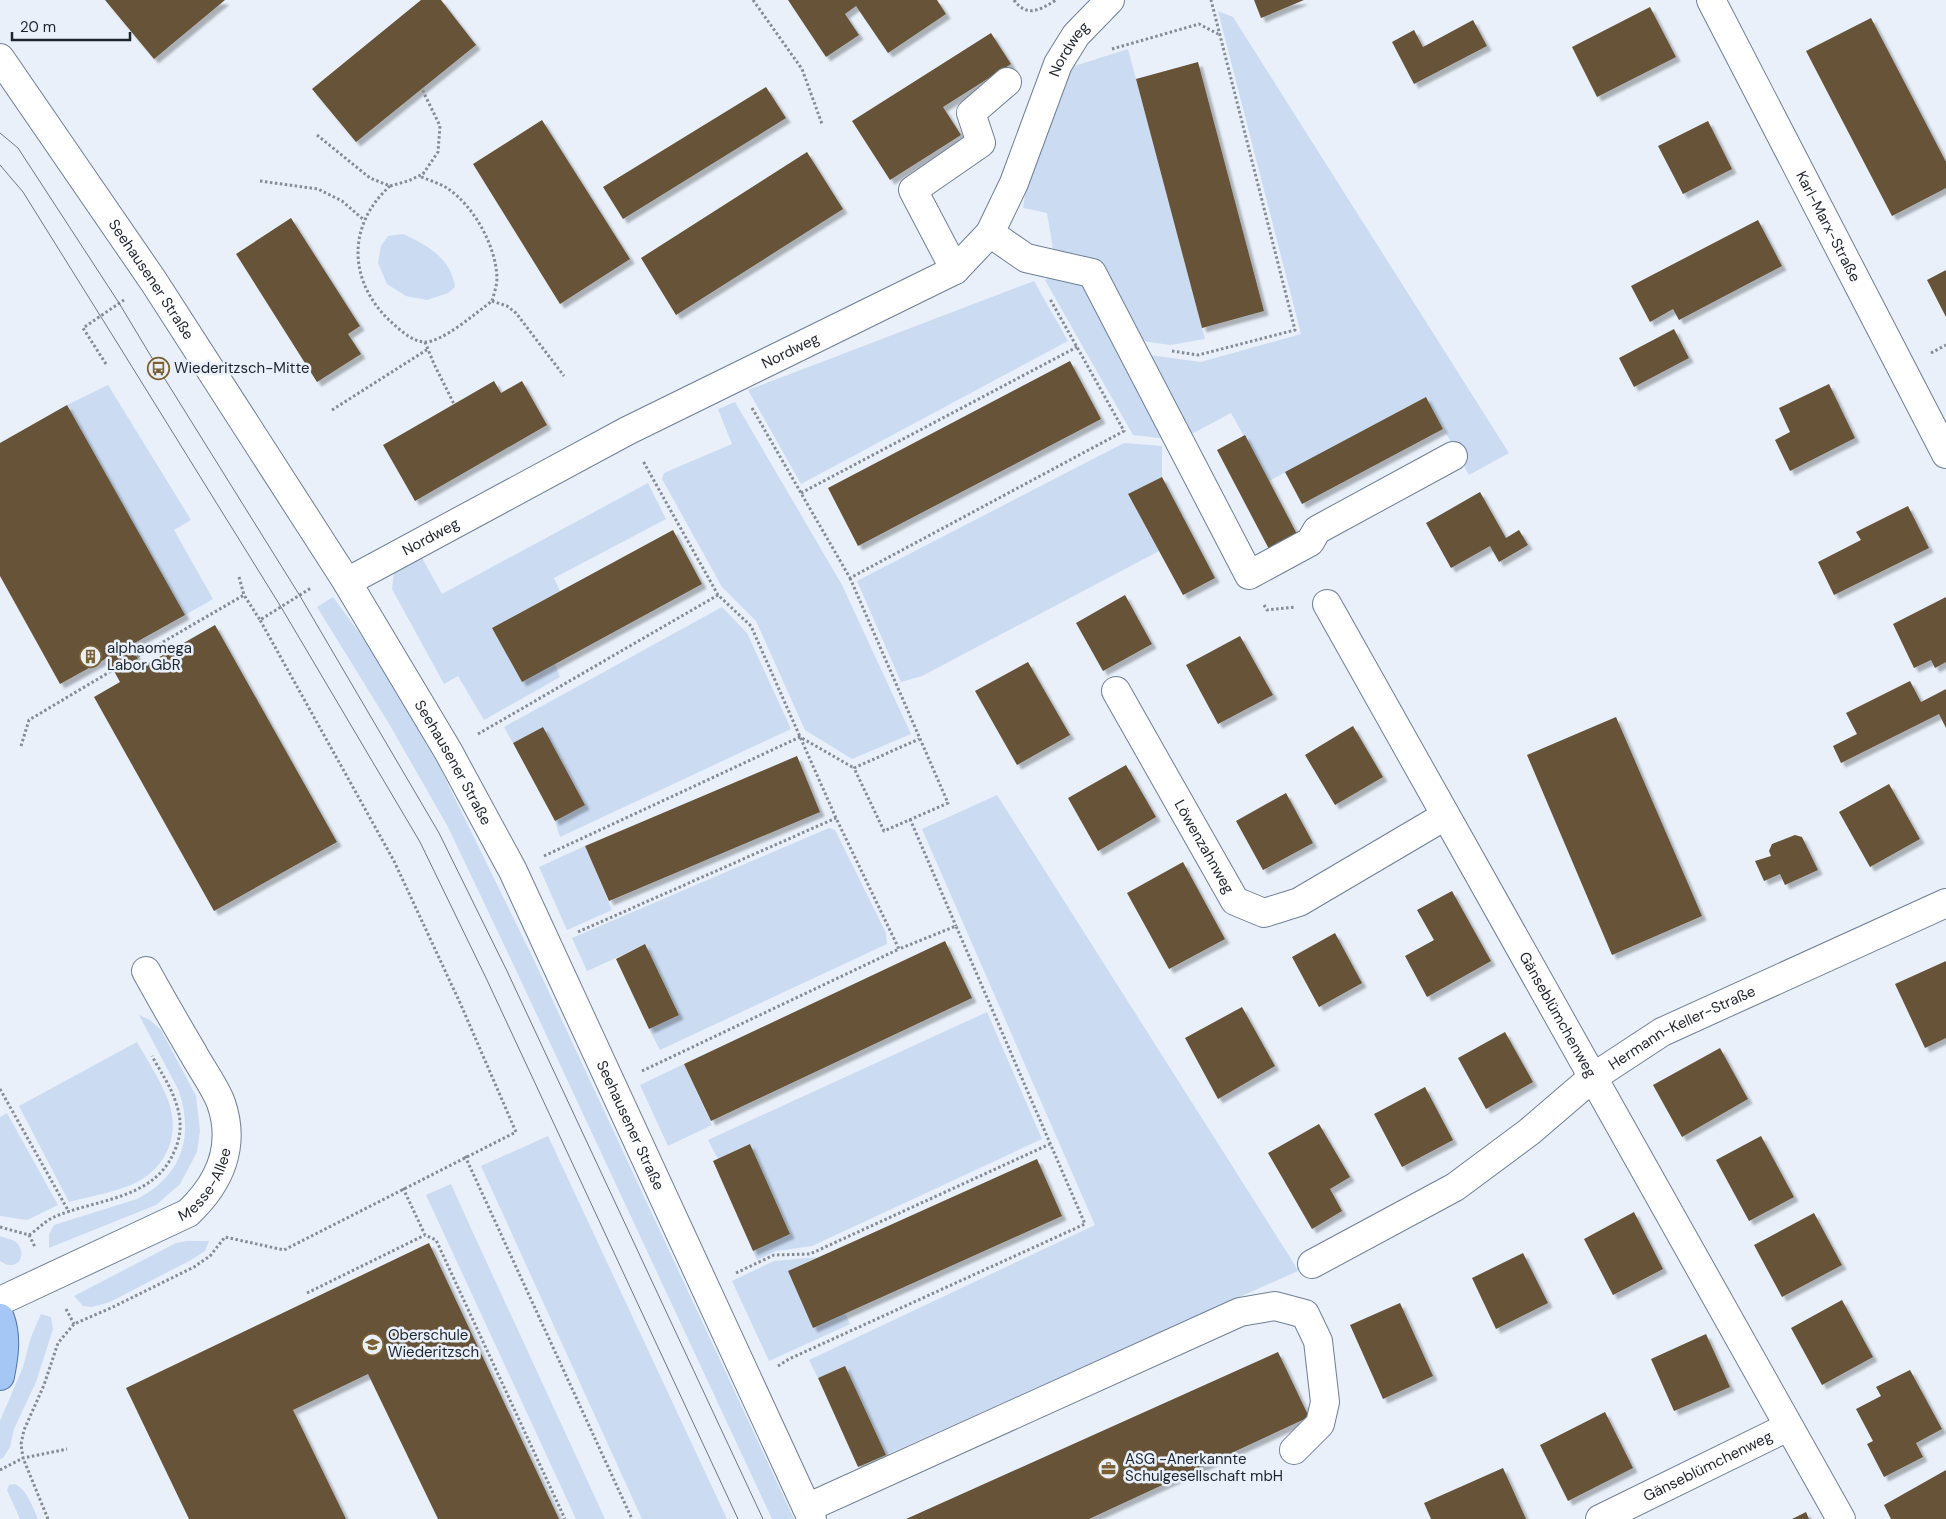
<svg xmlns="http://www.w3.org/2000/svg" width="1946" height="1519" font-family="'DM Sans',sans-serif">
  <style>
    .green { fill: #cadbf2 }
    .building { fill: #665339; filter: url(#shadow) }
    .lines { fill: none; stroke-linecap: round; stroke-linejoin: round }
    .minor-casing { stroke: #6e7f95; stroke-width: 30 }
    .major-casing { stroke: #4d75ab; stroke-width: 30 }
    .path { stroke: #858c95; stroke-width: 3; stroke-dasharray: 2.5 2.5; stroke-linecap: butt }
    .minor { stroke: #fff; stroke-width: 28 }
    .major { stroke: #a4c7f5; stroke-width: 28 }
    .tram { stroke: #717781; stroke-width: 1 }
    .labels { text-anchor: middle; stroke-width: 5; stroke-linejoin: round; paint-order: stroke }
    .street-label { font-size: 15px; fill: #1e242d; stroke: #e9f0fa }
    .poi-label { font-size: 15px; fill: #1e242d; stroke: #e9f0fa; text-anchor: start }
  </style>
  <defs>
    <filter id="shadow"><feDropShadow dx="4.5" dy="4.5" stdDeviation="1" flood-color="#0004"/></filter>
  </defs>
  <rect width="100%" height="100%" fill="#e9f0fa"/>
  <path class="green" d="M1218,11L1233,17L1509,453L1469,475L1426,397L1269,481L1231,413L1184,438L1142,354L1201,362L1301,334Z
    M1128,49L1136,79L1205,339L1170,345L1136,340L1082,258L1053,249L1047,213L1023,208L1032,154L1068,68Z
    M403,234C427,245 451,258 455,287L448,293L427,300L406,296L387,284L378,263L381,246L388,236Z
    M1056,274L1087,286L1167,439L1133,435L1045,280Z
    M1034,281L1068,341L801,484L748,390Z
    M108,385L191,520L174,530L213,599L185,615L67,405Z
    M735,402L842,585L911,734L852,759L805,730L756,621L722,587L662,479L664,473L732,444L718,409Z
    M1124,443L1162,446V477L1128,495L1159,551L922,676L901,682L857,581Z
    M648,483L666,519L554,578L560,591L492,628L522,682L555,664L560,677L484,720L458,676L444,684L392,589L394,573L421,556L442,594Z
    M333,597L371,649L439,766L533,958L794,1519H772L515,968L448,827L388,722L317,607Z
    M722,607L747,633L791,729L560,837L555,821L585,804L543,727L513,743L504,727Z
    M997,795L1293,1262L1298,1271L886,1455L845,1366L818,1378L809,1360L1095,1225L922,829Z
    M829,828L835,830L886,933L887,944L660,1050L649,1029L679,1014L645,945L587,971L572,938Z
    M585,846L612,910L567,930L539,867Z
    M987,1012L1042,1139L812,1246L776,1251L757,1260L753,1251L790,1233L750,1144L718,1159L708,1140Z
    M139,1015L150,1020L161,1030L196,1096L200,1131L197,1152L180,1184L156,1205L49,1248V1234L54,1225L137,1199C182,1176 194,1137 179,1091Z
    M137,1042C148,1062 162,1082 169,1103C180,1136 166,1168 135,1183C119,1191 88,1197 69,1202L19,1106Z
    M684,1064L712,1125L668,1146L640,1085Z
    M7,1113L58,1205L27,1220L0,1216V1117Z
    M548,1136L727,1519H642L481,1166Z
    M451,1184L469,1224L605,1519H576L426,1195Z
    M0,1236C4,1238 12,1239 16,1242C28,1253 19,1274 0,1261Z
    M187,1241H209L205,1251L191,1260L110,1302L92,1307L83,1306L74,1296L176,1243Z
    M818,1257L788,1271L813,1328L845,1313L850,1324L769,1361L732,1281L774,1261Z
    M41,1314L51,1317L53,1329L36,1382L14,1429L10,1447L3,1458L0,1459V1421L23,1367L31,1337Z
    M15,1484C28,1491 32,1506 38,1519H20L7,1490L9,1485Z"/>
  <path class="building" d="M105,0H225L154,59Z
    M421,0H441L476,45L356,142L312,89Z
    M788,0H937L946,14L888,53L856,6L845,14L859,35L826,57Z
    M1254,0H1304L1261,18Z
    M1650,7L1676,57L1597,97L1572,47Z
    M1871,18L1946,162V188L1892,216L1806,51Z
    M1473,20L1487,46L1414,84L1392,42L1414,30L1423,47Z
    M991,33L1011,64L943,107L961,135L890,180L852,121Z
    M1198,62L1264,311L1202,328L1136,79Z
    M766,87L786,118L623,219L603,187Z
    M542,120L630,259L560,304L473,164Z
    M1708,121L1732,169L1683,194L1658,146Z
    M807,152L843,209L676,315L641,258Z
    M291,218L360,326L348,334L361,354L317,382L236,254Z
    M1758,220L1782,266L1679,320L1673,309L1650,322L1631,286Z
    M1946,270V317L1927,280Z
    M1674,329L1689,358L1634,387L1619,358Z
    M1070,361L1101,419L858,546L828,488Z
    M494,381L501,393L522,381L547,425L415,501L383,445Z
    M1829,384L1855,438L1790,471L1775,440L1790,432L1779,408Z
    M1426,397L1443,429L1302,504L1285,472Z
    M67,405L185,615L131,645L142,667L215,625L337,842L214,911L94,697L120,682L107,658L60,684L0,576V443Z
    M1245,435L1298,536L1270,551L1217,450Z
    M1162,477L1215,578L1183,595L1128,494Z
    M1480,492L1506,538L1519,530L1528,545L1499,562L1490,546L1451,568L1426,523Z
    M1908,506L1929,548L1834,595L1818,562L1861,540L1856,532Z
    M673,530L702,584L522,682L492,628Z
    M1125,595L1152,644L1103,671L1076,623Z
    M1946,597V662L1935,668L1931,660L1914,668L1893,624Z
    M1240,636L1273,695L1218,724L1186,665Z
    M1028,662L1070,735L1017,765L975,691Z
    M1910,681L1921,702L1946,689V728L1939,714L1841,763L1833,746L1857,734L1846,713Z
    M1616,717L1702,916L1612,955L1527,755Z
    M1353,726L1383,777L1335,805L1305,755Z
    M543,727L585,805L555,821L513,743Z
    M797,756L820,812L609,901L585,846Z
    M1126,765L1156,817L1098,851L1068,798Z
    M1889,784L1920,839L1870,867L1839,812Z
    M1286,793L1313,843L1263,870L1236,821Z
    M1795,835L1802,837L1818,870L1785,885L1780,874L1764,881L1755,861L1771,856L1769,851L1772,844Z
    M1183,862L1225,939L1169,969L1127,893Z
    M1452,891L1491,961L1427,997L1405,956L1434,940L1417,910Z
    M1335,933L1362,983L1319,1007L1292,957Z
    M945,941L972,998L711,1121L684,1064Z
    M645,944L679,1015L649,1029L616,959Z
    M1946,961V1038L1925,1048L1895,984Z
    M1242,1007L1275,1066L1218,1099L1185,1038Z
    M1505,1032L1533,1082L1486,1109L1458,1058Z
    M1720,1048L1748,1099L1682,1137L1653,1085Z
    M1425,1087L1453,1140L1402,1167L1374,1114Z
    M1319,1124L1350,1177L1330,1189L1342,1211L1312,1229L1268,1153Z
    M1761,1136L1794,1197L1749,1221L1716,1160Z
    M750,1144L790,1234L753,1251L713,1161Z
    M1037,1159L1062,1216L813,1328L788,1271Z
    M1634,1212L1663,1269L1613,1295L1584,1239Z
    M1814,1213L1842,1265L1782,1297L1754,1245Z
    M429,1243L559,1519H438L368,1374L293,1410L346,1519H189L126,1388Z
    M1523,1253L1548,1303L1496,1329L1472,1278Z
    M1842,1300L1873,1357L1822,1385L1791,1328Z
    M1400,1303L1433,1376L1383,1399L1350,1325Z
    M1706,1334L1730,1387L1674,1411L1651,1359Z
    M1278,1352L1309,1417L1089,1519H906Z
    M845,1366L886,1455L858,1467L818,1378Z
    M1910,1370L1942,1429L1916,1443L1923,1457L1884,1477L1867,1444L1873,1441L1856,1409L1881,1396L1876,1387Z
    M1605,1412L1633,1468L1568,1501L1540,1445Z
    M1503,1468L1526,1519H1431L1424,1503Z
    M1946,1470V1519H1891L1884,1505Z
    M1806,1512L1809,1519H1792Z"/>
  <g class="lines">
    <defs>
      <g id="minor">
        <path id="s1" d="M1711,0L1946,454"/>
        <path id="s2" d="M0,58L154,282L347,582L448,751L513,871L812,1519"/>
        <path d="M990,233L1026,258L1092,273L1249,575L1310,542L1317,530L1453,456"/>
        <path d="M955,270L913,190L981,143L971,113L1007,82"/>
        <path id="s3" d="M347,582L627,431L955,270L990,233L1014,183L1058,64L1076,35L1110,0"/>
        <path id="s4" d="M1327,604L1841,1519"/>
        <path id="s5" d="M1116,691L1235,901L1264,913L1299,902L1445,816"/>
        <path id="s6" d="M1312,1264L1455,1187L1529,1132L1592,1078L1662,1032L1946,903"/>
        <path id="s7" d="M0,1301L188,1213C220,1183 236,1146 221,1103C215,1087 201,1068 193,1053C177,1026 161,998 146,971"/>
        <path d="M807,1508L1240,1312L1275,1306L1305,1314L1318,1341L1325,1402L1320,1424L1294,1450"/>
        <path id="s8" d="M1600,1519L1788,1427"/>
      </g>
      <path id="major" d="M0,1318C7,1337 4,1356 0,1376"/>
    </defs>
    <use href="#minor" class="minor-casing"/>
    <use href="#major" class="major-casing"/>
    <path class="path" d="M753,0L802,69L822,124
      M1014,0C1027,18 1040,10 1056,0
      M1112,49L1199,24L1218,34
      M317,135L370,178L390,186L408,181L423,174L438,152L440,126L422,89
      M260,181L318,189L342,201L364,220
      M390,186C347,225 348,280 389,320C399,329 411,341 424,342C442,343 477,312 492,301C494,294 497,285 497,278C496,246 474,206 447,188C439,183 428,180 419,176
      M492,301L507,306L516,313L564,376
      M425,342L434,364L454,404
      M1172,351L1198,355L1295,330L1211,0
      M1931,353L1946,345
      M106,364L83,328L124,300
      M752,408L850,578L1124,431L1050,299
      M332,410L428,349
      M801,493L1077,347
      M239,577L244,595
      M850,578L948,803L884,831L854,768L919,739
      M1264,605L1267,610L1295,607
      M137,657L244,595L260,620L311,588
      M478,734L718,595
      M21,746L29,720L113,670
      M910,819L956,926
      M544,856L800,737L854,768
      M578,932L836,818
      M642,1071L899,949L836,818L751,626L718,595L643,461
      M0,1089L69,1212
      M465,1156L632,1519
      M403,1188L425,1235L436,1240L565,1519
      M0,1227L29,1235L35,1247
      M29,1235C37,1230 45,1221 54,1217C95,1199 154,1200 174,1152C182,1135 182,1118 175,1100C170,1085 160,1071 152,1056
      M736,1273L774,1255L810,1254L1050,1144
      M307,1293L425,1235
      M66,1309L74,1324
      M778,1366L789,1359L1085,1224L956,926L899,949
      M0,1470L23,1458L67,1449
      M48,1519L23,1458L21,1444L24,1430L44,1385L58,1343L74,1324L111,1308L194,1267L210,1256L225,1237L284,1250L516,1132L461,1005L394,861L260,620"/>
    <use href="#minor" class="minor"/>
    <use href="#major" class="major"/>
    <path class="tram" d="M0,133L18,148L119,303L158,368L300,596L439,833L507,971L763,1519
      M0,165L23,192L116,341L281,607L420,842L487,980L738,1519"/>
  </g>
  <defs>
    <symbol id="bus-ring" viewBox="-11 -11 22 22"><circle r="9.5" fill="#e9f0fa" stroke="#7c5f32" stroke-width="1.5"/><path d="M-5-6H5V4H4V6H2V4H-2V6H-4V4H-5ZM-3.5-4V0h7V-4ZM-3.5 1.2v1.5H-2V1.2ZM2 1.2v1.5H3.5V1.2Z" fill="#7c5f32"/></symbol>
    <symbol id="building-ring" viewBox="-11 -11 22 22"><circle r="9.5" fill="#e9f0fa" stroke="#7c5f32" stroke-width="1.5"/><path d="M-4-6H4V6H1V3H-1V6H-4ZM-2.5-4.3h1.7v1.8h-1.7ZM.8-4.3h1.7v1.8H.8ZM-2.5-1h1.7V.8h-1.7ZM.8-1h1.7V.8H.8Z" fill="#7c5f32"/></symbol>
    <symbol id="school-ring" viewBox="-11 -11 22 22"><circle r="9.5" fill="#e9f0fa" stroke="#7c5f32" stroke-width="1.5"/><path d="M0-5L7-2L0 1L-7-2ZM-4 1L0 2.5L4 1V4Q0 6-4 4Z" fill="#7c5f32"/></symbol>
    <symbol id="office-ring" viewBox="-11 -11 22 22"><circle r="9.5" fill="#e9f0fa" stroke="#7c5f32" stroke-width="1.5"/><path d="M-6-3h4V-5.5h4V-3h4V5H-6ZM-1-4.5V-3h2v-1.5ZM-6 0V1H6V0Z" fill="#7c5f32"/></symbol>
  </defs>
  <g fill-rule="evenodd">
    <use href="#bus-ring" x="146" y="356" width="25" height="25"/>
    <use href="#building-ring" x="78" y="644" width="25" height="25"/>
    <use href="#school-ring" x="360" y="1332" width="25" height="25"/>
    <use href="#office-ring" x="1096" y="1456" width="25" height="25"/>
  </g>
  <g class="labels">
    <g class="street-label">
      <text dy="5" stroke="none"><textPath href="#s3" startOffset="935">Nordweg</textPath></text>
      <text dy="5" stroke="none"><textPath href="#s1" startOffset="255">Karl-Marx-Straße</textPath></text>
      <text dy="5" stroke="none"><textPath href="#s2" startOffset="268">Seehausener Straße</textPath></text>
      <text dy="5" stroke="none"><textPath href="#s3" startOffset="500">Nordweg</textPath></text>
      <text dy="5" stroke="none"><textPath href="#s3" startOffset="95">Nordweg</textPath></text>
      <text dy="5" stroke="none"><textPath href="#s2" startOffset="838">Seehausener Straße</textPath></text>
      <text dy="5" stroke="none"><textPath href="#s5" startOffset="179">Löwenzahnweg</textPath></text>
      <text dy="5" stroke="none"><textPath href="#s4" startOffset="471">Gänseblümchenweg</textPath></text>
      <text dy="5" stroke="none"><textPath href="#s6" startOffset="441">Hermann-Keller-Straße</textPath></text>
      <text dy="5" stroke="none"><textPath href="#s2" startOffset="1242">Seehausener Straße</textPath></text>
      <text dy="5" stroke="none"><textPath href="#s7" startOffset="241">Messe-Allee</textPath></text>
      <text dy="5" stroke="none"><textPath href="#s8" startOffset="120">Gänseblümchenweg</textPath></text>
    </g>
    <g class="poi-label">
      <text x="174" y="373">Wiederitzsch-Mitte</text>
      <text x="107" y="653">alphaomega<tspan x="107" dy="17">Labor GbR</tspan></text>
      <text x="388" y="1340">Oberschule<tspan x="388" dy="17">Wiederitzsch</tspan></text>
      <text x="1125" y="1464">ASG -Anerkannte<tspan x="1125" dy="17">Schulgesellschaft mbH</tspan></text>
    </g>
  </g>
  <path d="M12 32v8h118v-8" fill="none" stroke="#1e242d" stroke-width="2.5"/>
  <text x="20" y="32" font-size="15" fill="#1e242d" stroke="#e9f0fa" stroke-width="4" paint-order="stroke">20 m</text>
</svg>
